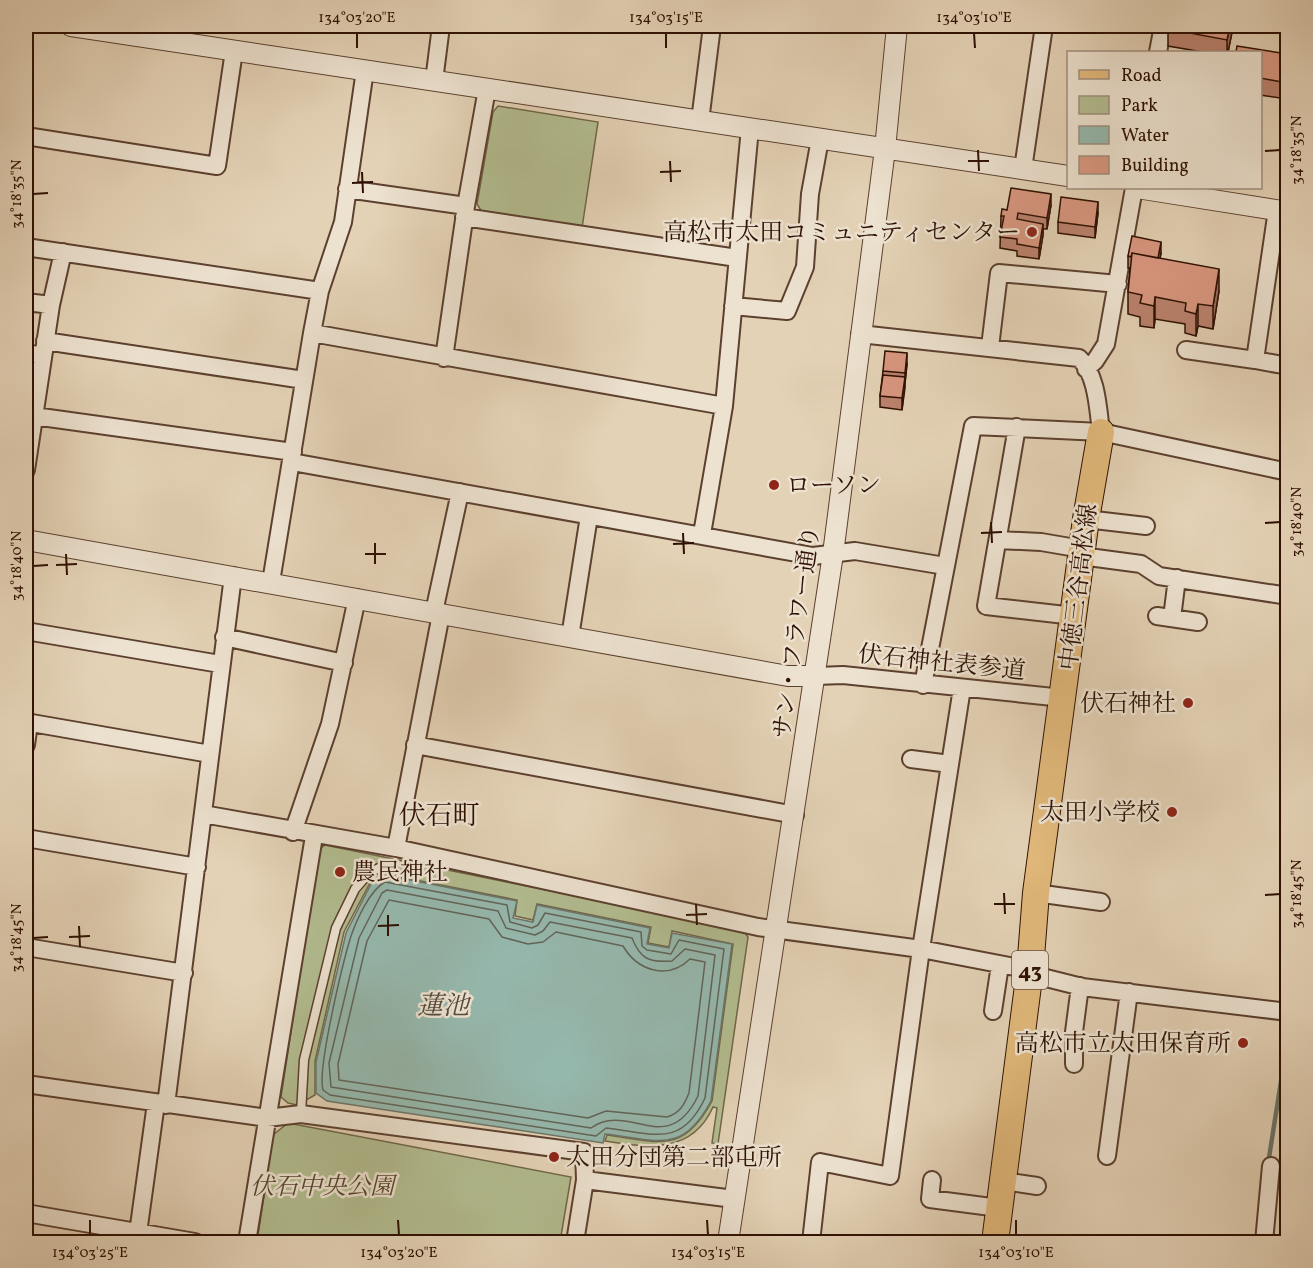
<svg xmlns="http://www.w3.org/2000/svg" width="1313" height="1268" font-family="Vollkorn,'Noto Serif JP',serif">
  <style>
    .green { fill: #b2bc8f; stroke: #706648; stroke-width: 1.5 }
    .water { fill: #95b8ad; stroke: #6c7569; stroke-width: 1.5 }
    .lines { fill: none; stroke-linecap: round; stroke-linejoin: round }
    .shore { stroke: #626458; stroke-width: 1.5 }
    .stream { stroke: #6c7569; stroke-width: 4.5 }
    .service-casing { stroke: #5c402f; stroke-width: 11 }
    .minor-casing { stroke: #5c402f; stroke-width: 20 }
    .tertiary-casing { stroke: #5c402f; stroke-width: 22 }
    .primary-casing { stroke: #2e1002; stroke-width: 28 }
    .service { stroke: #ede2d0; stroke-width: 8 }
    .minor { stroke: #ede2d0; stroke-width: 16 }
    .tertiary { stroke: #ede2d0; stroke-width: 20 }
    .primary { stroke: #e2b97b; stroke-width: 26 }
    .wall { fill: #bb826e; stroke: #2e1002; stroke-width: 1.5 }
    .shaded-wall { fill: #986a5a; stroke: #2e1002; stroke-width: 1.5 }
    .building { fill: #d99780; stroke: #2e1002; stroke-width: 1.5 }
    .ticks { fill: none; stroke: #2e1002; stroke-width: 2 }
    .poi-dot { fill: #8f2418; stroke: #ede2d0; stroke-width: 2 }
    .labels { text-anchor: middle; stroke-width: 5; stroke-linejoin: round; paint-order: stroke }
    .shield { fill: #ede2d0; stroke: #674f40; stroke-width: 1.5 }
    .shield-label { font-size: 22px; font-weight: bold; fill: #2e1002 }
    .poi-label { font-size: 24px; fill: #2e1002; stroke: #ede2d0; text-anchor: end }
    .street-label { font-size: 24px; fill: #2e1002; stroke: #ede2d0 }
    .park-label { font-size: 24px; font-style: italic; fill: #56442c; stroke: #ede2d0 }
    .water-label { font-size: 26px; font-style: italic; fill: #524b3e; stroke: #ede2d0 }
    .quarter-label { font-size: 27px; fill: #2e1002; stroke: #ede2d0 }
    .neatline { fill: none; stroke: #2e1002; stroke-width: 2 }
    .ticks-label { font-size: 15px; text-anchor: middle; fill: #2e1002 }
  </style>
  <rect width="100%" height="100%" fill="#e4d2b6"/>
  <filter id="stains"><feTurbulence type="fractalNoise" baseFrequency=".00333" numOctaves="4"/><feColorMatrix values="0 0 0 0 .2 0 0 0 0 .09 0 0 0 0 .02 0 0 0 .5 -.17"/></filter>
  <radialGradient id="worn" r=".72"><stop offset=".6" stop-color="#630" stop-opacity="0"/><stop offset="1" stop-color="#630" stop-opacity=".3"/></radialGradient>
  <path class="green" d="M498,106L598,122L582,228L482,212L477,204L493,112Z
    M325,845L743,930L748,937L718,1144L712,1143L717,1108L713,1107C692,1154 649,1148 605,1141L607,1135C659,1142 683,1155 712,1101L733,944L672,931L669,947L648,943L651,927L537,904L533,920L515,916L517,900L385,874L371,881L344,932L315,1061V1095L297,1105L288,1103L281,1097L319,850Z
    M288,1123L571,1177L560,1242H257L273,1135Z"/>
  <path class="water" d="M385,875L517,901L513,918L533,922L537,905L650,928L647,944L669,948L672,933L732,944L711,1101C682,1155 658,1140 605,1134L603,1143L327,1101L316,1093V1062L346,933L372,882Z"/>
  <g class="lines">
    <path class="shore" d="M385,882L507,905L510,922L532,928L538,925L545,913L641,932L642,946L647,950L671,954L679,940L724,949L705,1098C681,1149 653,1133 606,1128L596,1136L330,1095L323,1090C317,1069 343,962 351,936C357,919 370,890 385,882Z
      M387,890L498,911L506,928L535,935L543,931L550,922L632,938C640,958 648,963 672,961L685,949L715,955L698,1096C667,1159 629,1101 591,1128L331,1087L329,1063L359,938L382,893Z
      M389,900L489,919L502,937L528,944L543,942L556,932L623,946C637,970 667,981 690,959L705,962L689,1093C684,1105 680,1113 667,1117L606,1111L588,1118L339,1080L338,1064L367,941Z"/>
    <path class="stream" d="M1268,1164L1288,1037"/>
    <defs>
      <path id="service" d="M301,1114L304,1060L336,928L355,889L369,873L381,867"/>
      <path id="minor" d="M1158,52L1163,26
        M434,81L441,26
        M700,121L712,26
        M26,136L217,166L234,51
        M1023,169L1044,26
        M347,189L466,206
        M464,217L737,258
        M26,247L320,291
        M26,302L51,305
        M733,306L787,311L805,267L810,194L820,139
        M312,333L724,406
        M860,334L1079,358C1097,374 1098,409 1101,432
        M45,341L304,380
        M990,347L999,273L1118,284
        M1186,350L1255,360L1277,210
        M26,353L43,356
        M444,358L466,206L487,89
        M1255,360L1288,366
        M1086,369L1095,361L1106,344L1134,188
        M34,416L293,452
        M1017,427L986,606L1074,616
        M292,462L813,556L855,551L945,566
        M26,470L51,305L63,252
        M1086,519L1146,526
        M702,534L724,406L750,128
        M998,540L1041,542L1082,549
        M1081,556L1141,564L1159,576L1288,596
        M271,582L312,333L320,291L343,222L365,70
        M434,612L460,492
        M1157,616L1198,622
        M1172,618L1177,578
        M26,631L220,664
        M224,637L344,663
        M570,637L589,516
        M816,676L843,675L1063,698
        M923,685L973,426L1101,432L1288,472
        M26,722L210,754
        M26,745L29,723
        M415,745L795,815
        M911,759L950,764
        M203,814L396,848L758,927L921,949L1030,970
        M293,832L330,724L357,598
        M26,838L197,867
        M396,848L441,614
        M1036,893L1101,902
        M26,947L184,973
        M1030,974L1082,987L1288,1012
        M993,1011L1000,965
        M1074,1064V1032L1080,986
        M26,1084L267,1118L301,1114L584,1152L585,1180L734,1199
        M166,1105L233,576
        M1107,1156L1129,992
        M932,1180L930,1199L999,1208
        M1003,1181L1037,1186
        M26,1213L195,1242
        M138,1233L156,1103
        M247,1242L314,836
        M575,1242L585,1180
        M811,1242L820,1162L890,1176L921,949L962,688
        M1264,1242L1271,1166"/>
      <path id="tertiary" d="M71,26L1068,176
        M1137,188L1288,212
        M26,540L788,676H816
        M728,1242L833,554L885,149L897,26"/>
      <path id="primary" d="M995,1242L1030,970L1036,893L1086,519L1101,432"/>
    </defs>
    <use href="#service" class="service-casing"/>
    <use href="#minor" class="minor-casing"/>
    <use href="#tertiary" class="tertiary-casing"/>
    <use href="#primary" class="primary-casing"/>
    <use href="#service" class="service"/>
    <use href="#minor" class="minor"/>
    <use href="#tertiary" class="tertiary"/>
    <use href="#primary" class="primary"/>
  </g>
  <path class="wall" d="M1233,26L1228,52H1203L1168,46V29Z
    M1260,52L1287,54V99L1260,95Z
    M1051,205L1047,229H1043V235L1039,259L1017,256V251L1000,248L1001,216L1007,210Z
    M1098,213L1095,238L1058,233V222Z
    M1161,253L1160,258L1219,291L1213,329L1198,326L1196,336L1185,333V324L1155,319L1154,328L1140,326V317L1128,314V292L1130,268H1128V256Z
    M907,364L902,410L880,407V396L883,371Z"/>
  <path class="shaded-wall" d="M1230,26H1233V28L1228,52H1227V40Z
    M1051,194V205L1047,229V218Z
    M1098,202V213L1095,238V227Z
    M1043,224V235L1039,259V248Z
    M1161,242V253L1157,273V262Z
    M1219,269V291L1213,329V306Z
    M1155,297V319L1154,328V306Z
    M1198,304V326L1196,336V314Z
    M907,353V364L905,384V373Z
    M905,377V388L902,410V398Z"/>
  <path class="building" d="M1169,26H1230L1227,40L1168,29Z
    M1237,46L1287,54V83L1260,78V52H1236Z
    M1011,188L1051,194L1047,218L1018,213L1017,219L1043,224L1039,248L1017,244V239L1000,237L1004,216H1001L1002,209L1007,210Z
    M1061,197L1098,202L1095,227L1058,222Z
    M1132,236L1161,242L1158,258L1132,253L1131,257L1128,256Z
    M1132,253L1219,269L1213,306L1198,304L1196,314L1185,311L1186,303L1155,297L1154,306L1140,303L1142,295L1128,292Z
    M885,351L907,353L905,373L883,371Z
    M883,375L905,377L902,398L880,396Z"/>
  <path class="ticks" d="M357,33V48M666,33V48M974,33L975,48M978,150L979,171M1265,151L1280,150M670,161L671,182M968,161H989M362,172L363,193M660,172L681,171M352,183L373,182M33,194L48,193M991,522L992,543M1265,523L1280,522M683,533L684,554M981,533L1002,532M375,543V564M673,544L694,543M66,554L67,575M365,554H386M56,565L77,564M33,566L48,565M1004,893L1005,914M1265,895L1280,894M696,904L697,925M994,904H1015M388,915V936M686,915L707,914M79,926L80,947M378,926L399,925M69,937L90,936M33,938L48,937M90,1220V1235M398,1220L399,1235M707,1220L708,1235M1016,1220V1235"/>
  <g class="poi-dot">
    <circle cx="1032" cy="232" r="6"/>
    <circle cx="774" cy="485" r="6"/>
    <circle cx="1188" cy="703" r="6"/>
    <circle cx="1172" cy="812" r="6"/>
    <circle cx="340" cy="872" r="6"/>
    <circle cx="1243" cy="1043" r="6"/>
    <circle cx="554" cy="1157" r="6"/>
  </g>
  <g class="labels">
    <rect class="shield" x="1012" y="951" width="36" height="38" rx="4.5"/>
    <g class="shield-label">
      <text x="1030" y="978">43</text>
    </g>
    <g class="poi-label">
      <text x="1020" y="240">高松市太田コミュニティセンター</text>
      <text x="786" y="493" text-anchor="start">ローソン</text>
      <text x="1176" y="711">伏石神社</text>
      <text x="1160" y="820">太田小学校</text>
      <text x="352" y="880" text-anchor="start">農民神社</text>
      <text x="1231" y="1051">高松市立太田保育所</text>
      <text x="566" y="1165" text-anchor="start">太田分団第二部屯所</text>
    </g>
    <g class="street-label">
      <text transform="translate(1078 587) rotate(-83)" y="8">中徳三谷高松線</text>
      <text transform="translate(796 632) rotate(-82)" y="8">サン・フラワー通り</text>
      <text transform="translate(942 662) rotate(6)" y="8">伏石神社表参道</text>
    </g>
    <g class="park-label">
      <text x="322" y="1194">伏石中央公園</text>
    </g>
    <g class="water-label">
      <text x="443" y="1014">蓮池</text>
    </g>
    <g class="quarter-label">
      <text x="439" y="824">伏石町</text>
    </g>
  </g>
  <rect width="1313" height="1268" fill="none" stroke="#e4d2b6" stroke-width="66"/>
  <rect x="1067" y="51" width="195" height="138" fill="#ede2d0" stroke="#a18e7e" stroke-width="1.5"/>
  <rect x="1079" y="70" width="30" height="9" fill="#e2b97b" stroke="#a18e7e" stroke-width="1.5"/>
  <text x="1121" y="81" font-size="18" fill="#2e1002">Road</text>
  <rect x="1079" y="96" width="30" height="18" fill="#b2bc8f" stroke="#a18e7e" stroke-width="1.5"/>
  <text x="1121" y="111" font-size="18" fill="#2e1002">Park</text>
  <rect x="1079" y="126" width="30" height="18" fill="#95b8ad" stroke="#a18e7e" stroke-width="1.5"/>
  <text x="1121" y="141" font-size="18" fill="#2e1002">Water</text>
  <rect x="1079" y="156" width="30" height="18" fill="#d99780" stroke="#a18e7e" stroke-width="1.5"/>
  <text x="1121" y="171" font-size="18" fill="#2e1002">Building</text>
  <rect x="33" y="33" width="1247" height="1202" class="neatline"/>
  <g class="ticks-label">
    <text x="357" y="22">134°03'20"E</text>
    <text x="666" y="22">134°03'15"E</text>
    <text x="974" y="22">134°03'10"E</text>
    <text transform="translate(1296 150) rotate(-90)" y="5">34°18'35"N</text>
    <text transform="translate(16 194) rotate(-90)" y="5">34°18'35"N</text>
    <text transform="translate(1296 522) rotate(-90)" y="5">34°18'40"N</text>
    <text transform="translate(16 566) rotate(-90)" y="5">34°18'40"N</text>
    <text transform="translate(1296 894) rotate(-90)" y="5">34°18'45"N</text>
    <text transform="translate(16 938) rotate(-90)" y="5">34°18'45"N</text>
    <text x="90" y="1257">134°03'25"E</text>
    <text x="399" y="1257">134°03'20"E</text>
    <text x="708" y="1257">134°03'15"E</text>
    <text x="1016" y="1257">134°03'10"E</text>
  </g>
  <rect width="100%" height="100%" filter="url(#stains)"/>
  <rect width="100%" height="100%" fill="url(#worn)"/>
</svg>
